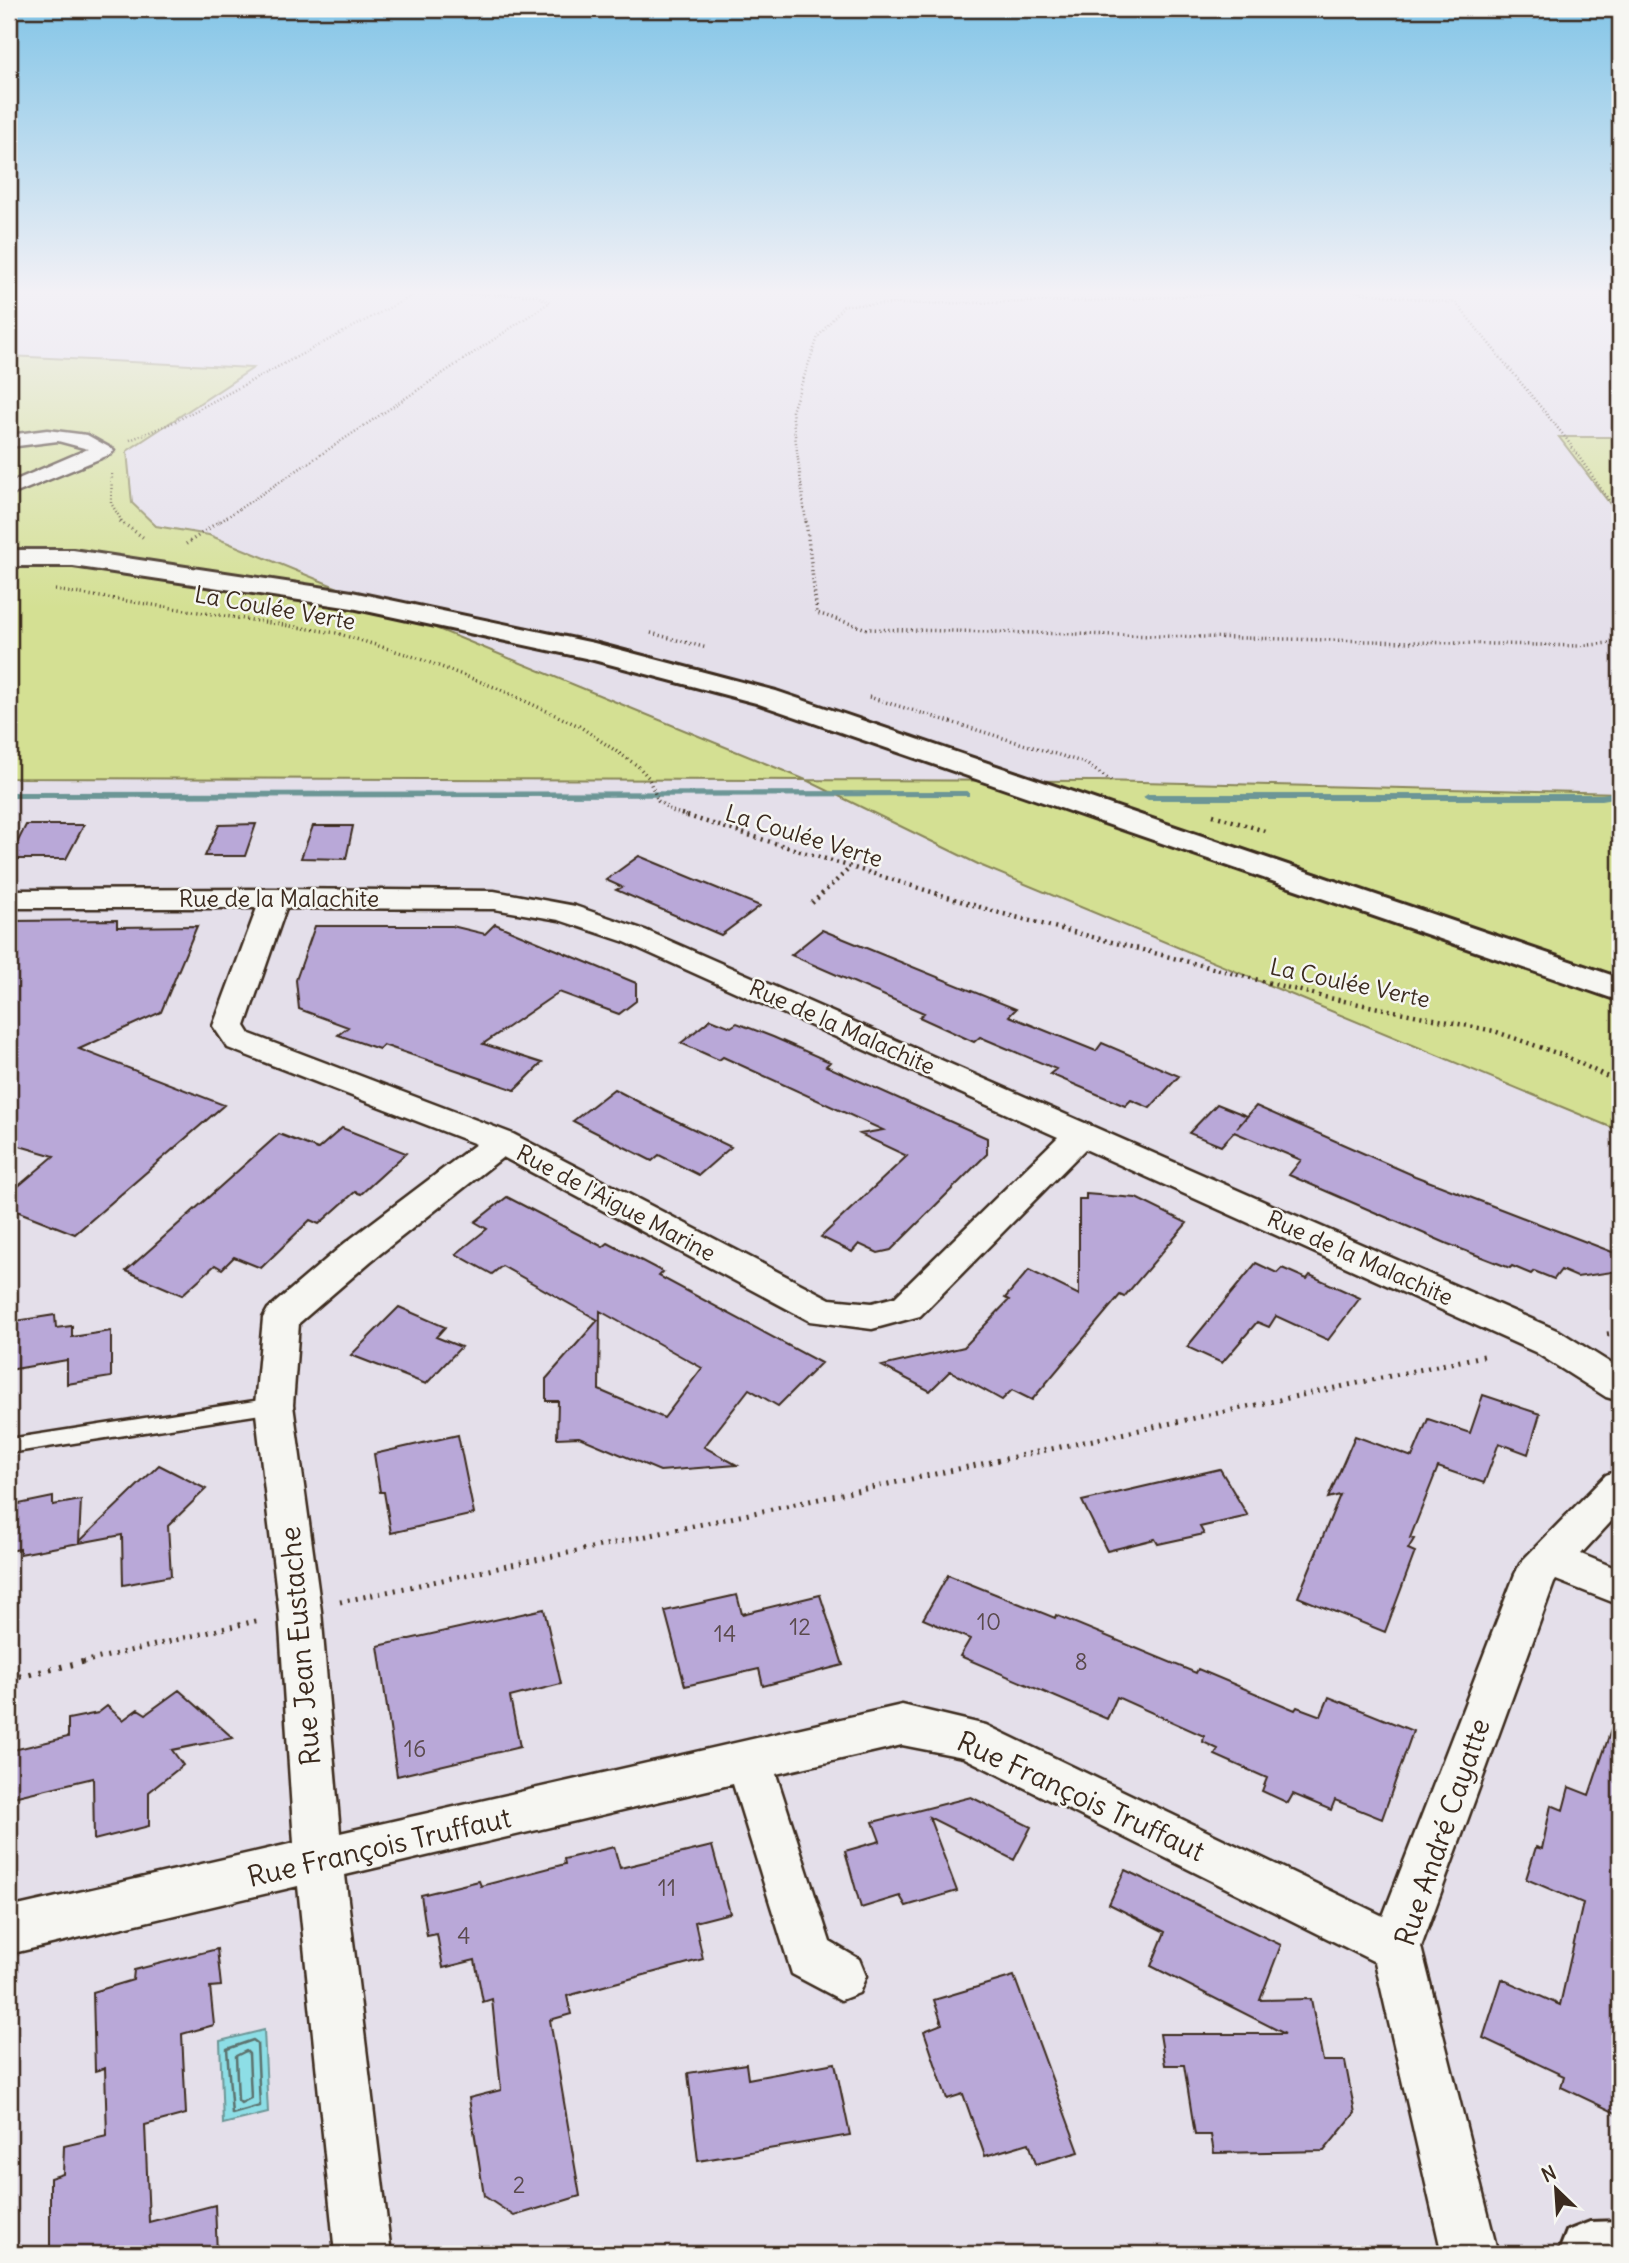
<svg xmlns="http://www.w3.org/2000/svg" width="1629" height="2263" font-family="Delius,sans-serif">
  <style>
    .green { fill: #d4e093; stroke: #888558; stroke-width: 2 }
    .water { fill: #8ddee6; stroke: #6c9696; stroke-width: 2 }
    .lines { fill: none; stroke-linecap: round; stroke-linejoin: round }
    .shore { stroke: #5c726e; stroke-width: 2.5 }
    .stream { fill: #6c9696; fill-rule: evenodd }
    .building { fill: #b9a8d8; stroke: #3b2a1e; stroke-width: 2; fill-rule: evenodd }
    .service-casing { stroke: #3b2a1e; stroke-width: 5 }
    .minor-casing { stroke: #3b2a1e; stroke-width: 5 }
    .tertiary-casing { stroke: #3b2a1e; stroke-width: 6 }
    .secondary-casing { stroke: #3b2a1e; stroke-width: 6 }
    .path-far4 { stroke: #3b2a1e; stroke-width: 2.5; stroke-dasharray: 1 2.5; stroke-linecap: butt }
    .path-far3 { stroke: #3b2a1e; stroke-width: 3.5; stroke-dasharray: 1 3.5; stroke-linecap: butt }
    .path-far2 { stroke: #3b2a1e; stroke-width: 4.5; stroke-dasharray: 2 4.5; stroke-linecap: butt }
    .path-far1 { stroke: #3b2a1e; stroke-width: 5; stroke-dasharray: 2 6; stroke-linecap: butt }
    .path { stroke: #3b2a1e; stroke-width: 6; stroke-dasharray: 2.5 8; stroke-linecap: butt }
    .service { fill: #f6f6f2; fill-rule: evenodd }
    .minor { fill: #f6f6f2; fill-rule: evenodd }
    .tertiary { fill: #f6f6f2; fill-rule: evenodd }
    .secondary { fill: #f6f6f2; fill-rule: evenodd }
    .labels { text-anchor: middle; stroke-width: 5; stroke-linejoin: round; paint-order: stroke }
    .street-label { font-size: 23px; fill: #3b2a1e; stroke: #f6f6f2 }
    .near-number-label { font-size: 23px; fill: #5a4a4c }
    .near-street-label { font-size: 28px; fill: #3b2a1e; stroke: #f6f6f2 }
  </style>
  <rect width="100%" height="100%" fill="#e4dfea"/>
  <filter id="ink" filterUnits="userSpaceOnUse"><feTurbulence type="fractalNoise" baseFrequency=".0143" numOctaves="2"/><feDisplacementMap in="SourceGraphic" scale="14" xChannelSelector="R" yChannelSelector="G"/><feConvolveMatrix kernelMatrix="1 2 1 2 8 2 1 2 1" color-interpolation-filters="sRGB"/></filter>
  <g filter="url(#ink)">
    <path class="green" d="M9,356L253,368L127,451L132,503L156,526L209,535L806,780L1098,781L1620,793V1131L982,866L806,780L9,778Z
      M1559,437H1620V517Z"/>
    <path class="water" d="M264,2030L268,2113L223,2124L220,2041Z"/>
    <g class="lines">
      <path class="shore" d="M253,2040L257,2043L260,2106L232,2114L227,2049Z
        M246,2051L249,2054L251,2098L241,2103L238,2100L236,2056Z"/>
      <path class="stream" d="M966,791L969,792V796L9,798V792Z
        M1620,791V797L1602,800H1148L1143,797L1148,794H1602Z"/>
    </g>
    <path class="building" d="M256,824L245,856H205L219,825Z
      M26,825H84L66,859H9Z
      M313,826H353L346,859L301,858Z
      M639,856L760,906L721,935L616,890L622,887L606,880Z
      M117,920V927L197,926L161,1012L79,1049L224,1105L75,1234L9,1208V1194L54,1156L9,1143V921Z
      M495,924L636,983V1001L619,1014L559,992L483,1044L542,1063L515,1090L383,1045L379,1049L338,1035L348,1027L299,1009L296,980L315,926H452L485,934Z
      M822,930L1016,1009L1009,1016L1096,1051L1102,1043L1179,1076L1150,1108L1131,1100L1125,1106L1050,1074L1056,1069L980,1037L974,1042L919,1017L924,1013L791,955Z
      M711,1019L731,1027L737,1023L773,1037L830,1062L826,1066L987,1138V1154L891,1250L878,1253L859,1244L852,1252L821,1237L907,1156L860,1134L883,1130L723,1057L719,1060L681,1043Z
      M614,1089L656,1111L731,1147L699,1175L659,1155L652,1161L573,1121Z
      M1217,1104L1247,1116L1237,1128L1256,1106L1415,1176L1620,1255V1271L1577,1277L1561,1270L1554,1279L1534,1271L1531,1274L1512,1266L1510,1268L1448,1244L1289,1175L1301,1160L1234,1132L1221,1146L1189,1133Z
      M342,1128L406,1153L361,1194L355,1192L319,1224L310,1220L261,1268L234,1257L222,1269L215,1265L182,1295L126,1271L279,1134L318,1149Z
      M1086,1194L1136,1198L1187,1223L1124,1297L1120,1295L1032,1400L1012,1390L1002,1400L950,1371L930,1391L882,1366L964,1347L1009,1300L1005,1298L1029,1270L1079,1295V1199H1086Z
      M507,1197L603,1247L608,1243L663,1272L659,1276L821,1363L778,1406L749,1389L704,1447L737,1465L660,1471L579,1437L557,1438L558,1401H546V1379L598,1320L502,1266L492,1274L456,1254L487,1229L475,1222ZM600,1311L702,1368L664,1418L599,1390Z
      M1256,1263L1277,1273L1282,1268L1307,1279L1310,1275L1360,1298L1328,1340L1276,1316L1269,1327L1257,1322L1222,1363L1187,1347Z
      M399,1307L445,1327L436,1337L461,1347L426,1384L351,1355Z
      M55,1315L56,1328L72,1326V1337L111,1331V1377L67,1384V1360L9,1370V1322Z
      M1483,1395L1540,1414L1528,1454L1499,1443L1484,1483L1438,1467L1410,1538L1414,1539L1408,1549L1415,1552L1385,1632L1298,1597L1340,1495L1328,1498L1355,1436L1412,1457L1428,1419L1470,1433Z
      M458,1435L474,1514L391,1533L384,1492H380L374,1454Z
      M159,1465L206,1489L168,1526L171,1576L123,1585L122,1535L20,1554V1549L9,1551V1506L53,1497V1505L81,1500L79,1542Z
      M1220,1469L1248,1516L1200,1527L1204,1534L1158,1544L1155,1539L1107,1551L1082,1501Z
      M948,1575L1055,1618L1056,1615L1196,1673L1198,1669L1295,1710L1297,1707L1321,1716L1329,1697L1413,1731L1382,1819L1335,1800L1331,1810L1293,1794L1288,1803L1262,1791L1267,1778L1215,1755L1218,1749L1203,1742L1204,1736L1117,1697L1107,1719L960,1656L970,1639L923,1619Z
      M737,1595L742,1614L820,1595L843,1665L763,1686L759,1669L685,1686L665,1611Z
      M544,1609L561,1684L510,1697L520,1747L397,1776L378,1646Z
      M179,1690L233,1738L172,1750L183,1765L149,1792V1826L94,1840L93,1778L9,1798V1751L68,1737V1719L98,1713L107,1706L123,1720L138,1709L146,1714Z
      M1614,1721L1620,1722V2115L1561,2087L1564,2076L1483,2038L1502,1979L1560,2005L1583,1903L1526,1879L1536,1847L1542,1849L1551,1805L1563,1810L1569,1787L1589,1795Z
      M971,1797L1031,1827L1014,1860L929,1817L957,1891L906,1906L900,1896L861,1908L845,1851L880,1841L873,1822Z
      M712,1846L730,1913L695,1922L703,1959L567,1996L571,2014L550,2020L580,2196L514,2216L484,2196L469,2098L501,2090L492,1999L483,2002L475,1960L443,1968L437,1934L427,1936L421,1895L479,1881L481,1886L565,1864L564,1859L614,1847L620,1868Z
      M1125,1870L1281,1945L1260,2000L1311,1999L1323,2061H1345L1355,2113L1324,2151L1214,2153L1211,2135H1195L1184,2065H1165L1160,2034H1285L1151,1966L1165,1932L1109,1904Z
      M217,1949L221,1986L210,1987L214,2025L182,2034L186,2114L145,2125L149,2222L215,2205L217,2254H50V2178L63,2174L64,2146L107,2136L105,2068L95,2071L93,1992L133,1980L134,1970Z
      M1014,1976L1079,2152L1036,2164L1029,2143L985,2156L963,2094L947,2099L924,2031L942,2024L934,2000Z
      M835,2063L850,2135L698,2161L688,2073L746,2064L748,2079Z"/>
    <g class="lines">
      <defs>
        <path id="service" d="M274,1398L280,1400L283,1405L280,1410L274,1412L9,1453V1439Z"/>
        <path id="minor" d="M47,430L87,435L114,450L111,454L9,496V483L88,449L58,441L9,447V435Z
          M275,889L494,891L575,906L645,930L1561,1332L1620,1369V1401L1606,1397L1535,1352L1085,1149L920,1316L872,1329L810,1321L503,1157L371,1261L299,1323L293,1405L321,1611L340,1833L902,1705L986,1725L1383,1916L1515,1574L1521,1562L1606,1475L1620,1470V1512L1581,1554L1620,1570V1605L1556,1580L1554,1583L1421,1947L1498,2254H1442L1375,1962L963,1757L902,1745L776,1774L830,1942L859,1959L866,1976L859,1993L841,2000L792,1974L733,1784L345,1875L391,2254H335L298,1886L9,1954V1908L294,1843L279,1611L255,1405L263,1318L268,1309L345,1243L476,1144L228,1048L213,1026L257,908H9V890ZM286,908L494,909L559,920L625,942L1058,1137L895,1297L872,1303L830,1299L513,1134L250,1034L245,1026Z"/>
        <path id="tertiary" d="M1620,2221V2254H1558L1567,2231L1590,2222Z"/>
        <path id="secondary" d="M9,550H73L352,592L594,643L776,691L1620,978V1001L756,703L590,659L352,608L73,566H9Z"/>
      </defs>
      <use href="#service" class="service-casing"/>
      <use href="#minor" class="minor-casing"/>
      <use href="#tertiary" class="tertiary-casing"/>
      <use href="#secondary" class="secondary-casing"/>
      <path class="path-far4" d="M1355,292L1456,303L1565,437L1620,516
        M130,440L174,422L419,292
        M112,474L111,503L123,523
        M218,523L550,302L535,295L416,294
        M806,523L792,411L818,337L844,305L1086,301L1259,292"/>
      <path class="path-far3" d="M120,521L144,538
        M806,521L817,613L867,629L1579,646L1620,642
        M186,544L220,521
        M55,590L336,633L412,656L497,688L579,726L638,766L648,777L658,801L672,811L687,816
        M651,633L707,648
        M869,697L1085,763L1111,781"/>
      <path class="path-far2" d="M681,814L996,912L1324,997L1494,1031L1565,1056L1620,1083
        M1213,815L1268,832
        M812,903L849,869"/>
      <path class="path-far1" d="M1607,1334L1620,1332
        M340,1602L1488,1355
        M83,1662L260,1620"/>
      <path class="path" d="M9,1679L91,1660"/>
      <use href="#service" class="service"/>
      <use href="#minor" class="minor"/>
      <use href="#tertiary" class="tertiary"/>
      <use href="#secondary" class="secondary"/>
    </g>
  </g>
  <linearGradient id="sky" x2="0" y2="1"><stop stop-color="#83c5e7"/><stop offset="0.48" stop-color="#f3f1f6"/><stop offset="1" stop-color="#f3f1f6" stop-opacity="0"/></linearGradient>
  <rect width="1629" height="609" fill="url(#sky)"/>
  <g class="labels">
    <g class="street-label">
      <text transform="translate(275 608) rotate(10)" y="8">La Coulée Verte</text>
      <text transform="translate(804 836) rotate(17)" y="8">La Coulée Verte</text>
      <text x="279" y="907">Rue de la Malachite</text>
      <text transform="translate(1350 983) rotate(12)" y="8">La Coulée Verte</text>
      <text transform="translate(842 1027) rotate(24)" y="8">Rue de la Malachite</text>
      <text transform="translate(616 1203) rotate(28)" y="8">Rue de l'Aigue Marine</text>
      <text transform="translate(1360 1258) rotate(24)" y="8">Rue de la Malachite</text>
    </g>
    <g class="near-number-label">
      <text x="989" y="1630">10</text>
      <text x="800" y="1635">12</text>
      <text x="725" y="1642">14</text>
      <text x="1081" y="1670">8</text>
      <text x="415" y="1757">16</text>
      <text x="667" y="1896">11</text>
      <text x="464" y="1944">4</text>
      <text x="519" y="2193">2</text>
    </g>
    <g class="near-street-label">
      <text transform="translate(300 1646) rotate(-95)" y="10">Rue Jean Eustache</text>
      <text transform="translate(1081 1796) rotate(25)" y="10">Rue François Truffaut</text>
      <text transform="translate(1442 1832) rotate(-71)" y="10">Rue André Cayatte</text>
      <text transform="translate(379 1847) rotate(-13)" y="10">Rue François Truffaut</text>
    </g>
  </g>
  <rect width="1629" height="2263" fill="none" stroke="#f6f6f2" stroke-width="35"/>
  <rect x="18" y="18" width="1594" height="2228" fill="none" stroke="#3b2a1e" stroke-width="2.5" filter="url(#ink)"/>
  <g transform="translate(1556 2189) rotate(335)" stroke="#f6f6f2" stroke-width="5" paint-order="stroke">
  <path d="M0-5L12 26L0 18L-12 26Z" fill="#3b2a1e"/>
  <text y="-10" font-size="19" font-weight="bold" text-anchor="middle" fill="#3b2a1e">N</text>
  </g>
</svg>
